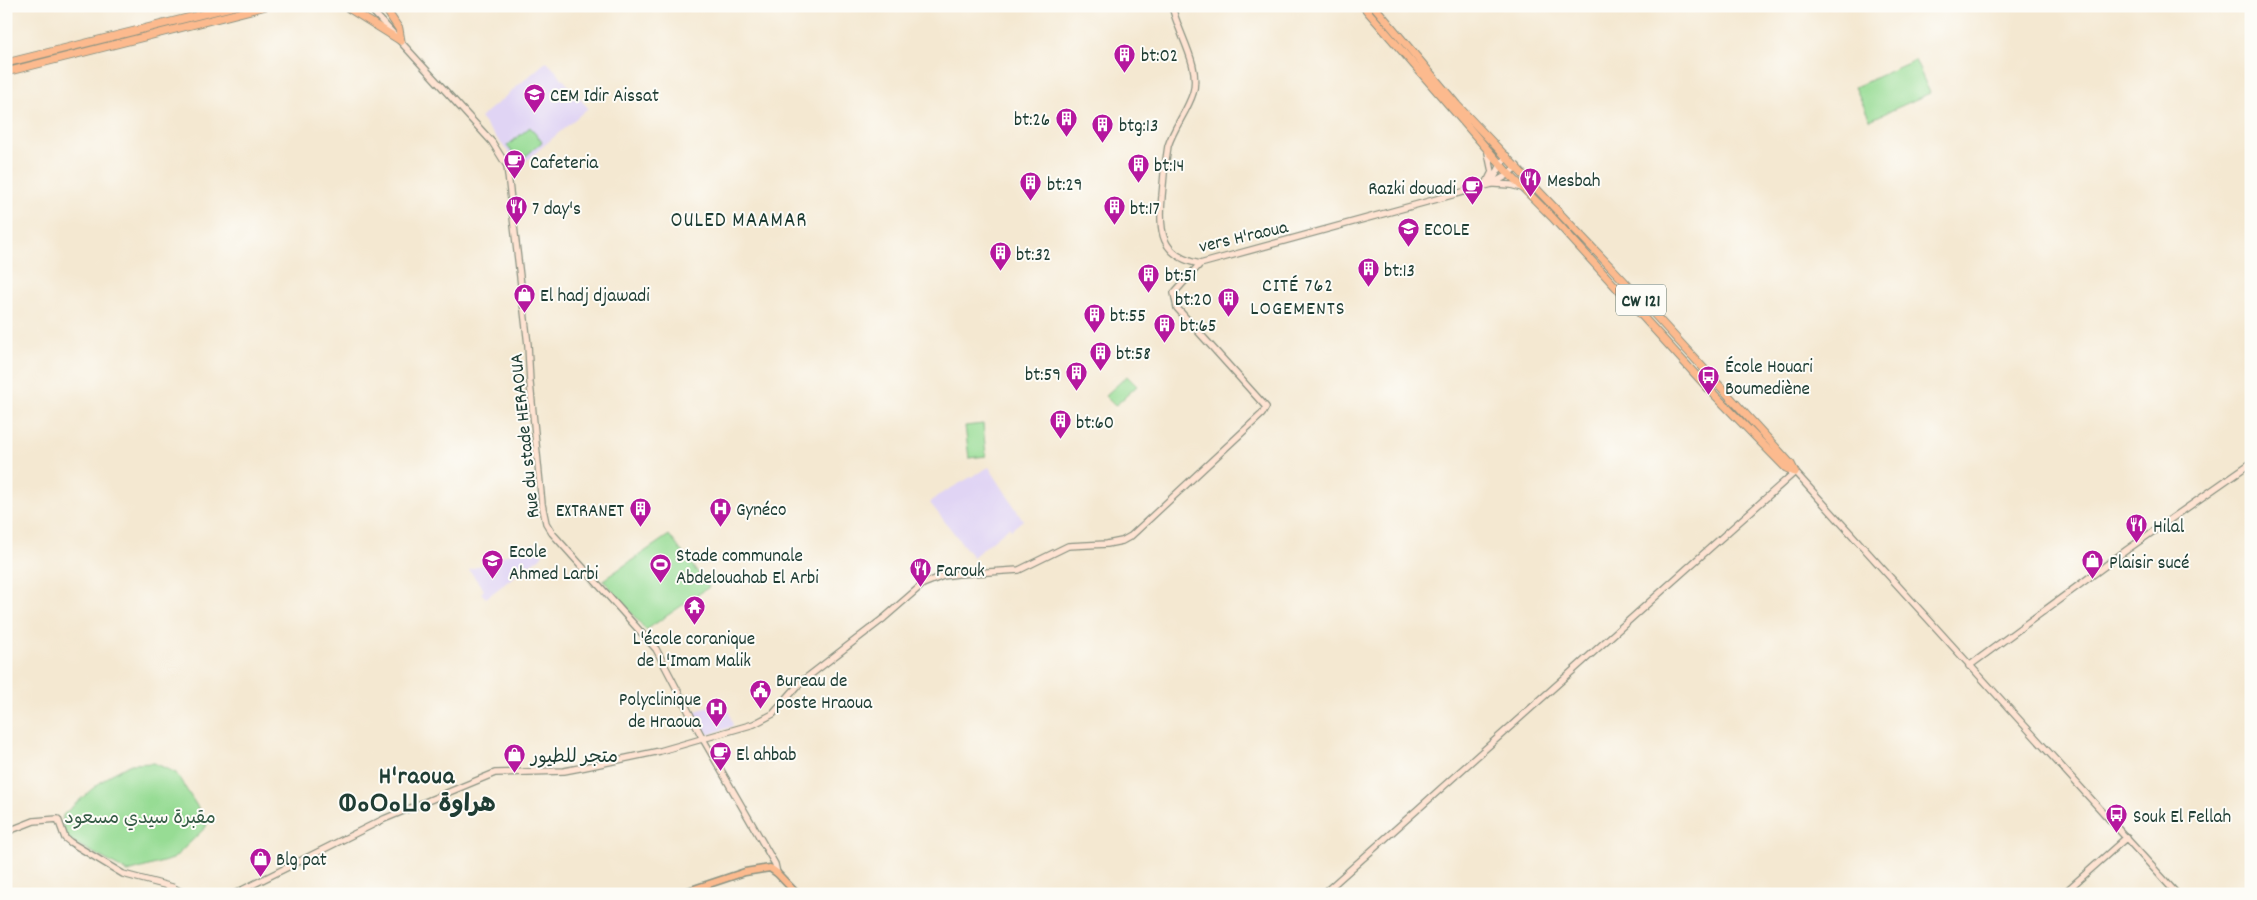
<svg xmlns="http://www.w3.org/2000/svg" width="2257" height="900" font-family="Dekko,'Playpen Sans Arabic','Noto Sans Tifinagh',sans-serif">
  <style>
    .built { fill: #e0d4f4 }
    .green { fill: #97dc94; stroke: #5b8c64 }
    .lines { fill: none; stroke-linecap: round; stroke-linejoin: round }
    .secondary-casing { stroke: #8a9282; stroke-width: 8 }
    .primary-casing { stroke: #8a9282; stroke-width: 9 }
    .highway-casing { stroke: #8a9282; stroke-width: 9 }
    .secondary { stroke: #fee3d2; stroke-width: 5.5 }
    .primary { stroke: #fcba8e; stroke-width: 6 }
    .highway { stroke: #fcba8e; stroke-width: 7 }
    .labels { text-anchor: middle; stroke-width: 4; stroke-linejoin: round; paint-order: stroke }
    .shield { fill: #fdfcf7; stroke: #62766e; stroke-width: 1 }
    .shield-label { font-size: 18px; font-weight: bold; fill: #1f3d34 }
    .poi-label { font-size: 19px; fill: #1f3d34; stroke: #fdfcf7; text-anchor: start }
    .street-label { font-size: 19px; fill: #1f3d34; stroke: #fdfcf7 }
    .park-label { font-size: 19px; fill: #375d47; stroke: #fdfcf7 }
    .neighbourhood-label { font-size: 20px; letter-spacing: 1px; fill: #1f3d34; stroke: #fdfcf7 }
    .quarter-label { font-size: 21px; letter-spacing: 1px; fill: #1f3d34; stroke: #fdfcf7 }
    .district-label { font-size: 24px; font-weight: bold; letter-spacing: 1px; fill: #1f3d34; stroke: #fdfcf7 }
  </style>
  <rect width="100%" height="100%" fill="#fdfcf7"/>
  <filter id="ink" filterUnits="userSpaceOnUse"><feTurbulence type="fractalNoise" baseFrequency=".02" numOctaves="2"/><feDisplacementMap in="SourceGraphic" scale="10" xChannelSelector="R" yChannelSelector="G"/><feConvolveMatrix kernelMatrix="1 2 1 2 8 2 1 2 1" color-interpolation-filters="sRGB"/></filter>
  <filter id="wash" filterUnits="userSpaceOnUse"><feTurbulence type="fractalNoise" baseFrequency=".0096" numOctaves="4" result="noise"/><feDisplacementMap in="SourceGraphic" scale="20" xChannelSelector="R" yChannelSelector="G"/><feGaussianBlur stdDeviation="1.12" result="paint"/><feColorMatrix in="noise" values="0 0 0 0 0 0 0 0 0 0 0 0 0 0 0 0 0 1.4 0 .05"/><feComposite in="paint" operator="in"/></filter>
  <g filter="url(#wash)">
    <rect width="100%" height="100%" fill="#f4e8d1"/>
    <path class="built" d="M547,61L588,108L520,166L480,118Z
      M989,467L1023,520L1011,530L1009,527L973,557L930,503L937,496Z
      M535,543L543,555L486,598L481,593L484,590L469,570Z
      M726,700L733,726L708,735L691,713Z"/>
    <path class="green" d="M1915,60L1930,93L1870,120L1855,87Z
      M530,127L542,142L520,161L507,146Z
      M1127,376L1137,386L1115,406L1105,396Z
      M983,424L986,456L969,458L965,426Z
      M669,535L709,587L646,630L603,580Z
      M154,763L176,773L207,822L206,827L173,859L128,872L68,839L62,825L63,815L92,789L110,775L131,764Z"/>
  </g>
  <g filter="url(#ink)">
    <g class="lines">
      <defs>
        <path id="secondary" d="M368,6L492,142L507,166L528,345L530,383L542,504L546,523L552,533L656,649L703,739L775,864L777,873
          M1172,6C1178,34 1201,65 1193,93C1187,112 1174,127 1168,146C1165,163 1163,180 1162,196C1159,231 1160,256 1200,264L1492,184L1506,176L1517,166
          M1489,183C1498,176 1499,164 1507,156
          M1494,184L1511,185L1522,188
          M1485,186L1492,172L1488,153
          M1969,666L2128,549L2251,463
          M6,832L34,821L58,819L65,838L70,842L123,874L172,887L185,894
          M234,894L384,819L495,773L564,771L585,767L660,751L754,724L773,714L801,682L884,618L923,584L943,576L958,574L1019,570L1068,546L1107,544L1122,541L1131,536L1262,414L1266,407L1177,308L1174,293L1200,264
          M1323,894L1795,472L2177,894
          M2063,894L2127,837"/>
        <path id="primary" d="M679,894L745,872L770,868L777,873L797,894"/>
        <path id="highway" d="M345,6L401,41L399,29L384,6
          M1363,6L1507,172L1552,217L1705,385L1786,468L1795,472
          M1374,6L1457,105L1624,281L1791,464L1795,472
          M6,63L235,6
          M6,72L266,6"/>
      </defs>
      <use href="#secondary" class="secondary-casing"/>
      <use href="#primary" class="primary-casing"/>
      <use href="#highway" class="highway-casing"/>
      <use href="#secondary" class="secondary"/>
      <use href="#primary" class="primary"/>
      <use href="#highway" class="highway"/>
    </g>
  </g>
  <defs>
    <symbol id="building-pin" viewBox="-11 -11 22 30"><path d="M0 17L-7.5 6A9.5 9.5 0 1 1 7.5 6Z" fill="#b5179e" stroke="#fdfcf7"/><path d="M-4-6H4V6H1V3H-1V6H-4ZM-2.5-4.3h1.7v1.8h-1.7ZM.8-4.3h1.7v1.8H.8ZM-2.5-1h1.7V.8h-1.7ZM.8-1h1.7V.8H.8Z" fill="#fff"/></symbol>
    <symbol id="school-pin" viewBox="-11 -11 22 30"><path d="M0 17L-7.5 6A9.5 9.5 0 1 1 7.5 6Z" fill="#b5179e" stroke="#fdfcf7"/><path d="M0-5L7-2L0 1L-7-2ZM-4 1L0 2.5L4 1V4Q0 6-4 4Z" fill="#fff"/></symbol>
    <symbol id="cafe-pin" viewBox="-11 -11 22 30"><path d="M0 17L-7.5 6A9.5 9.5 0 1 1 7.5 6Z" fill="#b5179e" stroke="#fdfcf7"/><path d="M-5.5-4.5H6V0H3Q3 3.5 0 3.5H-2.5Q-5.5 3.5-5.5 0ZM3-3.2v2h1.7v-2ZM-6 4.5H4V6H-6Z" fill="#fff"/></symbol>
    <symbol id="restaurant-pin" viewBox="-11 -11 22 30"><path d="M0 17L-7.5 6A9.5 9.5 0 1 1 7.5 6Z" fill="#b5179e" stroke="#fdfcf7"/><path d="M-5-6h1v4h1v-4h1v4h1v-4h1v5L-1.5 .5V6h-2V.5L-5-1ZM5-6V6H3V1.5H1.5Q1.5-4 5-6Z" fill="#fff"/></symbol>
    <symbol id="shop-pin" viewBox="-11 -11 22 30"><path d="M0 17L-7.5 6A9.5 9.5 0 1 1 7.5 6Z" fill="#b5179e" stroke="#fdfcf7"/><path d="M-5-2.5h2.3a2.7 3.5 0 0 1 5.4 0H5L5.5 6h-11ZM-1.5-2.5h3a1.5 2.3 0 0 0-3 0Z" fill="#fff"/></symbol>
    <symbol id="bus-pin" viewBox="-11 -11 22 30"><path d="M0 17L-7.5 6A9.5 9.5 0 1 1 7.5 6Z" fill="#b5179e" stroke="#fdfcf7"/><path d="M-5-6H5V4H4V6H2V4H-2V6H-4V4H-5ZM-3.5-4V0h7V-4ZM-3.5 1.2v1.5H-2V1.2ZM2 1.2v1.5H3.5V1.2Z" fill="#fff"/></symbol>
    <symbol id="hospital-pin" viewBox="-11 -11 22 30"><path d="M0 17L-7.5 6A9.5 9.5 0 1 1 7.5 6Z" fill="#b5179e" stroke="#fdfcf7"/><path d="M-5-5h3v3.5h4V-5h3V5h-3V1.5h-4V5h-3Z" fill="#fff"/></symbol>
    <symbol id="stadium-pin" viewBox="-11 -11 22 30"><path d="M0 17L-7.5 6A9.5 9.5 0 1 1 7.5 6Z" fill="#b5179e" stroke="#fdfcf7"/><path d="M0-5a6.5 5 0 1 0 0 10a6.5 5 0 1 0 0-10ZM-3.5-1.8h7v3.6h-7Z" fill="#fff"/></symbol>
    <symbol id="temple-pin" viewBox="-11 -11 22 30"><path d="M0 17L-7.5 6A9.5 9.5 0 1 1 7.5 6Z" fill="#b5179e" stroke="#fdfcf7"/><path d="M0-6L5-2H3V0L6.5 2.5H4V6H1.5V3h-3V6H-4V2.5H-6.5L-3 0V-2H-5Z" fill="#fff"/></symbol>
    <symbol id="civic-pin" viewBox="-11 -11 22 30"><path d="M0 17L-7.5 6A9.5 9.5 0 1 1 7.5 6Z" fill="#b5179e" stroke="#fdfcf7"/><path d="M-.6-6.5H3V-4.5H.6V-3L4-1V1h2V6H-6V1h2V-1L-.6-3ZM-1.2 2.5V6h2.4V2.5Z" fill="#fff"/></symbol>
  </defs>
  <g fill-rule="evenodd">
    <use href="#building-pin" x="1112" y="42" width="25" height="34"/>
    <use href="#school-pin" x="522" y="82" width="25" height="34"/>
    <use href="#building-pin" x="1054" y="106" width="25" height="34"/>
    <use href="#building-pin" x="1090" y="112" width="25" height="34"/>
    <use href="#cafe-pin" x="502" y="148" width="25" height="34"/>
    <use href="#building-pin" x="1126" y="152" width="25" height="34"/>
    <use href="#restaurant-pin" x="1518" y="166" width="25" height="34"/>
    <use href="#building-pin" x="1018" y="170" width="25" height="34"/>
    <use href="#cafe-pin" x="1460" y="174" width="25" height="34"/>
    <use href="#restaurant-pin" x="504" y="194" width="25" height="34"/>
    <use href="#building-pin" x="1102" y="194" width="25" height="34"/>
    <use href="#school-pin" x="1396" y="216" width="25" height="34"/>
    <use href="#building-pin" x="988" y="240" width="25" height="34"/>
    <use href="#building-pin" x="1356" y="256" width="25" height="34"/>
    <use href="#building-pin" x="1136" y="262" width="25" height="34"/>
    <use href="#shop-pin" x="512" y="282" width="25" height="34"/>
    <use href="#building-pin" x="1216" y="286" width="25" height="34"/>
    <use href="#building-pin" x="1082" y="302" width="25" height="34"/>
    <use href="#building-pin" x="1152" y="312" width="25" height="34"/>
    <use href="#building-pin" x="1088" y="340" width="25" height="34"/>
    <use href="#building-pin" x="1064" y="360" width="25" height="34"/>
    <use href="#bus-pin" x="1696" y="364" width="25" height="34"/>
    <use href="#building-pin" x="1048" y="408" width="25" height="34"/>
    <use href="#hospital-pin" x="708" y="496" width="25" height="34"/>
    <use href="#building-pin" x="628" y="496" width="25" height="34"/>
    <use href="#restaurant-pin" x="2124" y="512" width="25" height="34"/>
    <use href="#school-pin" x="480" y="548" width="25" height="34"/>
    <use href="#shop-pin" x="2080" y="548" width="25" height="34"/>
    <use href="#stadium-pin" x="648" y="552" width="25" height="34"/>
    <use href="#restaurant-pin" x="908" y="556" width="25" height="34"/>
    <use href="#temple-pin" x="682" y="594" width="25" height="34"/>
    <use href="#civic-pin" x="748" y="678" width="25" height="34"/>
    <use href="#hospital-pin" x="704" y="696" width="25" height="34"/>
    <use href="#cafe-pin" x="708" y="740" width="25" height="34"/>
    <use href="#shop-pin" x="502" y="742" width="25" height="34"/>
    <use href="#bus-pin" x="2104" y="802" width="25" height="34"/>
    <use href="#shop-pin" x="248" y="846" width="25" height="34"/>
  </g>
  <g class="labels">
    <rect class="shield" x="1616" y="284.5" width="50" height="31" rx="4"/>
    <g class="shield-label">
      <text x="1641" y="306">CW 121</text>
    </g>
    <g class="poi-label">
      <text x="1141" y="61">bt:02</text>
      <text x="550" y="101">CEM Idir Aissat</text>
      <text x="1050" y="125" text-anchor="end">bt:26</text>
      <text x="1119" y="131">btg:13</text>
      <text x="530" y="168">Cafeteria</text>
      <text x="1154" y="171">bt:14</text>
      <text x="1547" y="186">Mesbah</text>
      <text x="1047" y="190">bt:29</text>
      <text x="1456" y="194" text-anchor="end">Razki douadi</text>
      <text x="532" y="214">7 day's</text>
      <text x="1130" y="214">bt:17</text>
      <text x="1424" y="235">ECOLE</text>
      <text x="1016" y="260">bt:32</text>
      <text x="1384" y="276">bt:13</text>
      <text x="1165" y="281">bt:51</text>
      <text x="540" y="301">El hadj djawadi</text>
      <text x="1212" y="305" text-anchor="end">bt:20</text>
      <text x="1110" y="321">bt:55</text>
      <text x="1180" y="331">bt:65</text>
      <text x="1116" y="359">bt:58</text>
      <text x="1725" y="372">École Houari<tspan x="1725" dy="22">Boumediène</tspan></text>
      <text x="1061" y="380" text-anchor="end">bt:59</text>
      <text x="1076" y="428">bt:60</text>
      <text x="736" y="515">Gynéco</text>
      <text x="624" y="516" text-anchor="end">EXTRANET</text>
      <text x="2153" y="532">Hilal</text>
      <text x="509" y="557">Ecole<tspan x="509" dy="22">Ahmed Larbi</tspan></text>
      <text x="676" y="561">Stade communale<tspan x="676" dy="22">Abdelouahab El Arbi</tspan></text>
      <text x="2109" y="568">Plaisir sucé</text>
      <text x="936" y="576">Farouk</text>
      <text x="694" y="644" text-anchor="middle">L'école coranique<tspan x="694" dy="22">de L'Imam Malik</tspan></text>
      <text x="776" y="686">Bureau de<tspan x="776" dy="22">poste Hraoua</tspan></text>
      <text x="701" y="705" text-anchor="end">Polyclinique<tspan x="701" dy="22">de Hraoua</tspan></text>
      <text x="736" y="760">El ahbab</text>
      <text x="531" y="762">متجر للطيور</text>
      <text x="2133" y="822">Souk El Fellah</text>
      <text x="276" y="865">Blg pat</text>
    </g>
    <g class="street-label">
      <text transform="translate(1243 235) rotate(-13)" y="7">vers H'raoua</text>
      <text transform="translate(523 436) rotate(-96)" y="7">Rue du stade HERAOUA</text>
    </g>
    <g class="park-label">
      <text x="140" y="823">مقبرة سيدي مسعود</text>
    </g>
    <g class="neighbourhood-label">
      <text x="1298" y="291">CITÉ 762<tspan x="1298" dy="23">LOGEMENTS</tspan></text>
    </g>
    <g class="quarter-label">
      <text x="739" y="226">OULED MAAMAR</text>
    </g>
    <g class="district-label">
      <text x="417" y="783">H'raoua<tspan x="417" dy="28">ⵀⴰⵔⴰⵡⴰ هراوة</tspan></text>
    </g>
  </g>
  <rect width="2257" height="900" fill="none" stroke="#fdfcf7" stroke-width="25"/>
</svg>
